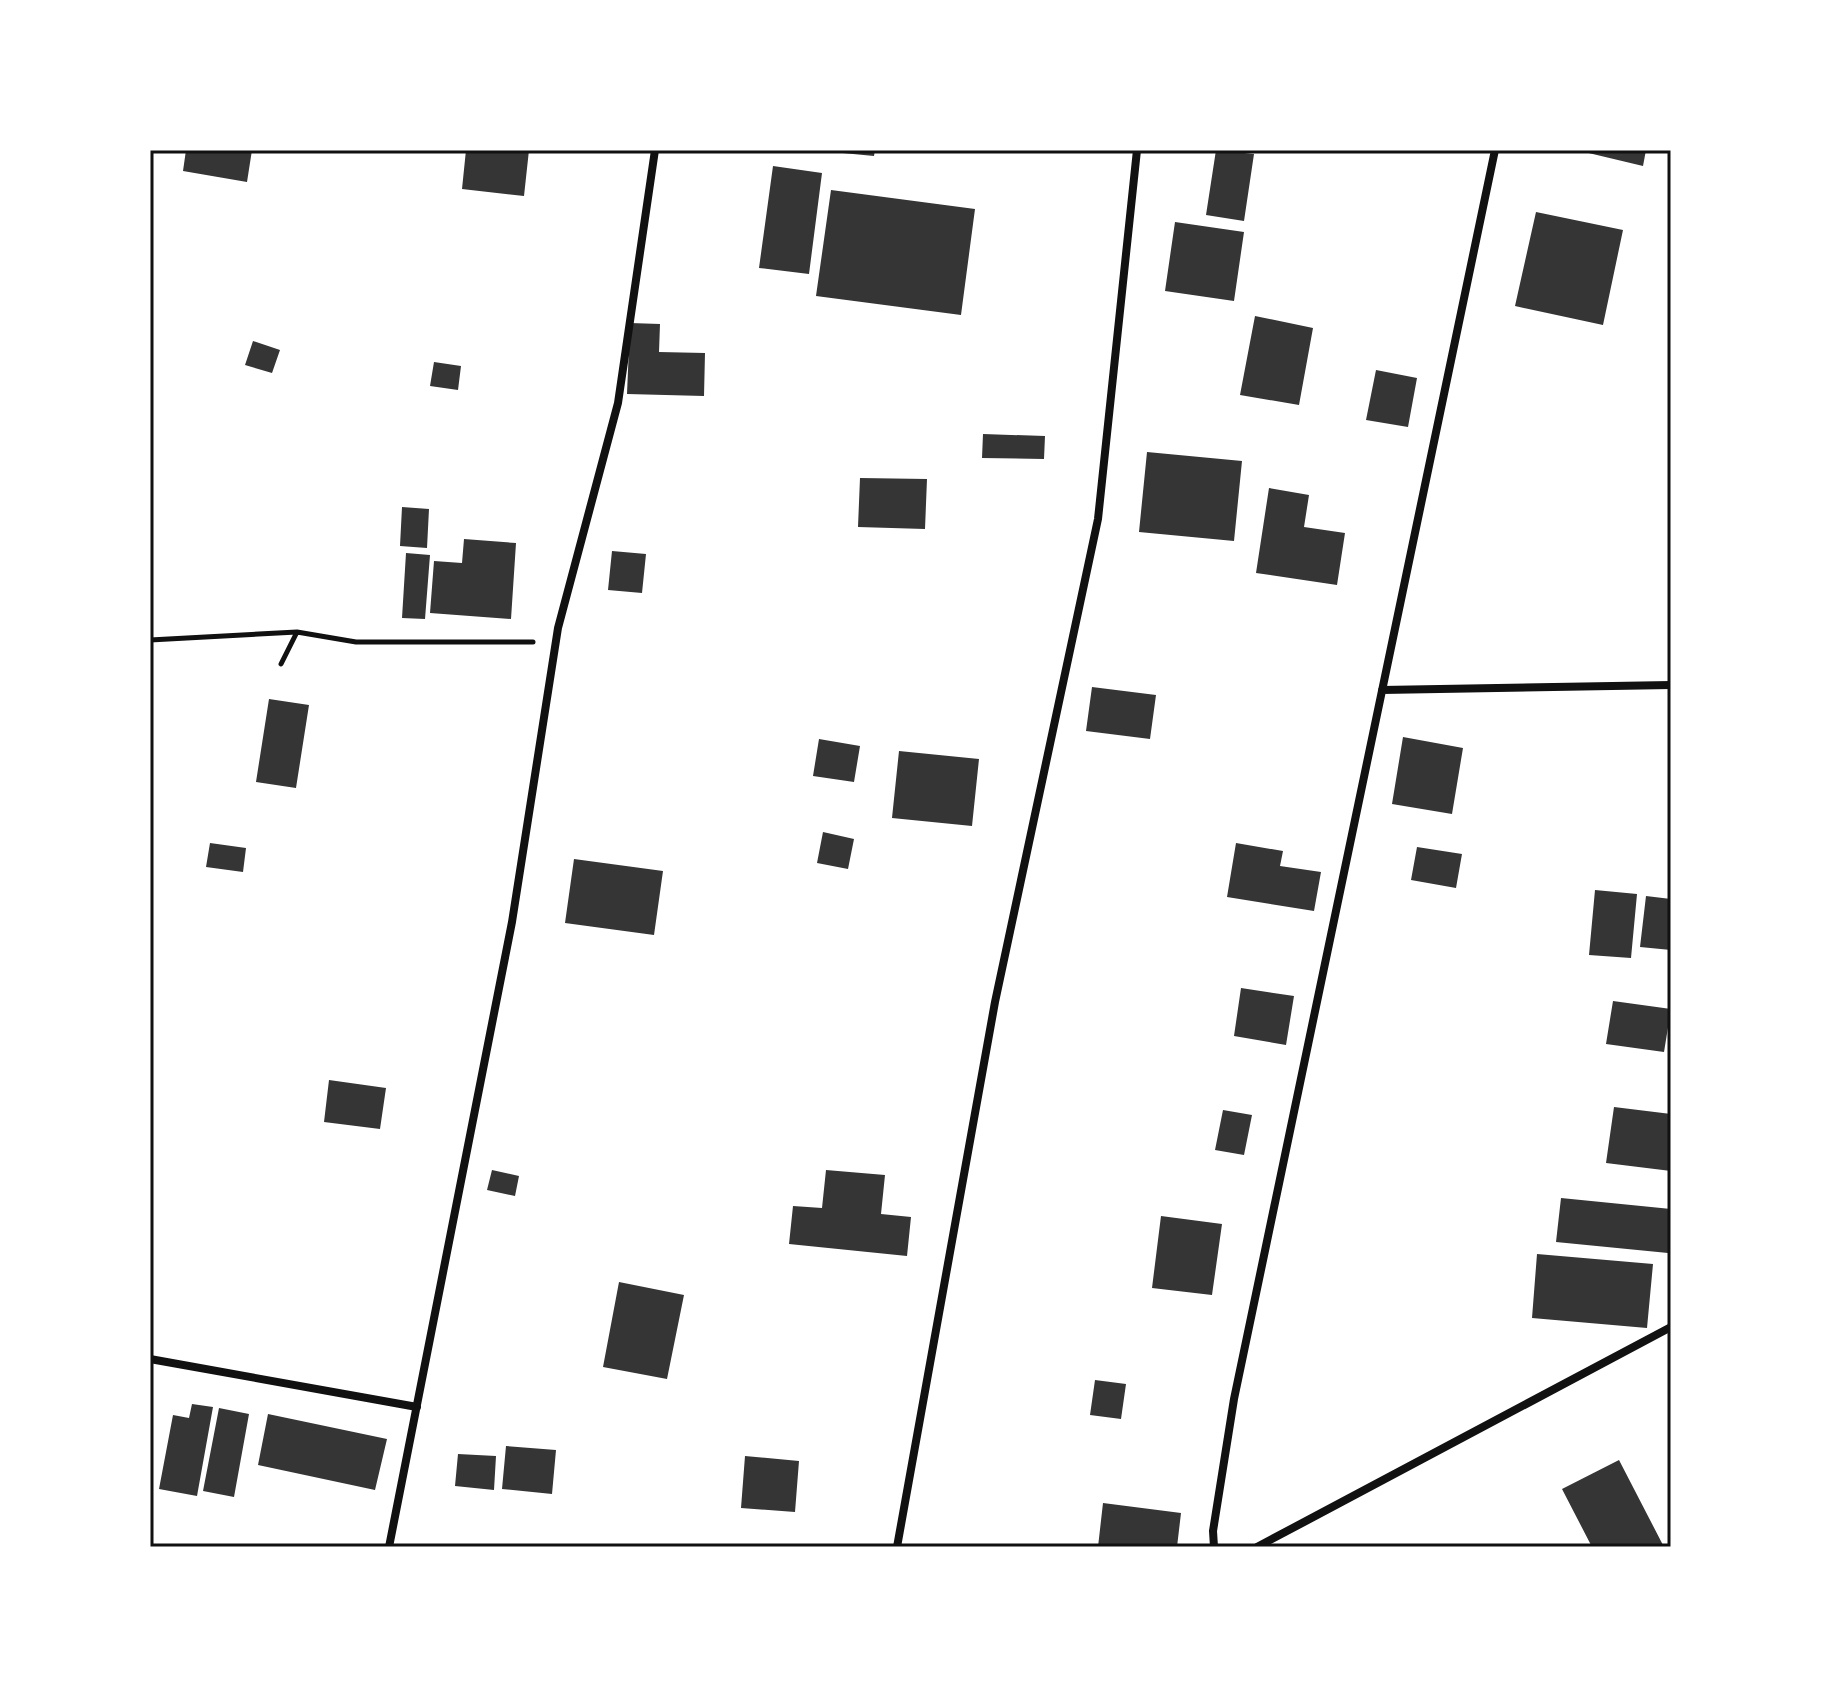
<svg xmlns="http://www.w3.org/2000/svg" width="1821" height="1697" font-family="Ubuntu,sans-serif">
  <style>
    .building { fill: #353535 }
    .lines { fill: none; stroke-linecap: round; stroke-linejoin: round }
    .path { stroke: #111; stroke-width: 5 }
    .minor { stroke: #111; stroke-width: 8 }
    .neatline { fill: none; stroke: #111; stroke-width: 3 }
  </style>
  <rect width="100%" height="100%" fill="#fff"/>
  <path class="building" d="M186,150H252L247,182L183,171Z
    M466,150H529L524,196L462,189Z
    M832,150H875L874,156L832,152Z
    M1216,150L1254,154L1244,221L1206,215Z
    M1576,150H1646L1643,166Z
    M773,166L822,173L809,274L759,268Z
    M831,190L975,209L961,315L816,296Z
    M1536,212L1623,230L1603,325L1515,306Z
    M1175,222L1244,232L1234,301L1165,291Z
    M1255,316L1313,328L1299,405L1240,395Z
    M630,323L660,324L659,352L705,353L704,396L627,394Z
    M253,341L280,350L272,373L245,365Z
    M434,362L461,366L458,390L430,386Z
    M1376,370L1417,378L1408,427L1366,420Z
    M983,434L1045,436L1044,459L982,458Z
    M1147,452L1242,461L1234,541L1139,532Z
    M860,478L927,479L925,529L858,527Z
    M1269,488L1309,495L1304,527L1345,533L1337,585L1256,573Z
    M402,507L429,509L427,548L400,546Z
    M464,539L516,543L511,619L430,613L434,561L462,563Z
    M612,551L646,554L642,593L608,590Z
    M406,553L430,555L425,619L402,618Z
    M1092,687L1156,695L1150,739L1086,731Z
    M269,699L309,705L296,788L256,782Z
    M1403,737L1463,748L1452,814L1392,804Z
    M819,739L860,746L854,782L813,776Z
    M899,751L979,759L972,826L892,818Z
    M823,832L854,839L848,869L817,863Z
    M210,843L246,848L243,872L206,867Z
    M1236,843L1283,851L1280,866L1321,872L1314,911L1227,897Z
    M1417,847L1462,854L1456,888L1411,880Z
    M574,859L663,871L654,935L565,923Z
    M1595,890L1637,894L1631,958L1589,955Z
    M1646,896L1671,899V950L1640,947Z
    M1241,988L1294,996L1286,1045L1234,1036Z
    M1613,1001L1671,1009L1664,1052L1606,1044Z
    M329,1080L386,1088L380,1129L324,1122Z
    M1614,1107L1671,1114V1171L1606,1163Z
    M1223,1110L1252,1115L1244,1155L1215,1150Z
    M492,1170L519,1176L515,1196L487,1190Z
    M826,1170L885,1175L881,1214L911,1217L907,1256L789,1244L793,1206L822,1208Z
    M1561,1198L1671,1209L1668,1253L1556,1242Z
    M1161,1216L1222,1224L1212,1295L1152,1288Z
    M1537,1254L1653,1264L1647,1328L1532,1318Z
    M619,1282L684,1295L667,1379L603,1367Z
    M1095,1380L1126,1384L1121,1419L1090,1415Z
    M192,1404L213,1407L197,1496L159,1489L173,1415L189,1418Z
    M219,1408L249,1414L234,1497L203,1491Z
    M268,1414L387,1439L375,1490L258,1465Z
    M506,1446L556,1450L552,1494L502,1489Z
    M458,1454L496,1456L494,1490L455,1486Z
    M745,1456L799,1461L795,1512L741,1508Z
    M1619,1460L1664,1547H1592L1562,1489Z
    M1103,1503L1181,1513L1177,1547H1098Z"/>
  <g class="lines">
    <path class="path" d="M150,640L297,632
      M281,664L297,632L356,642H533"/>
    <path class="minor" d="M1382,690L1671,685
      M150,1359L417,1407
      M389,1547L512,922L558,628L618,403L655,150
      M897,1547L995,1002L1098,519L1137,150
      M1214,1547L1213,1531L1234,1399L1495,150
      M1257,1547L1671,1327"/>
  </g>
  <rect width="1821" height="1697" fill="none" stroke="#ffffff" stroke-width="304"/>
  <rect x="152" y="152" width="1517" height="1393" class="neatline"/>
</svg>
